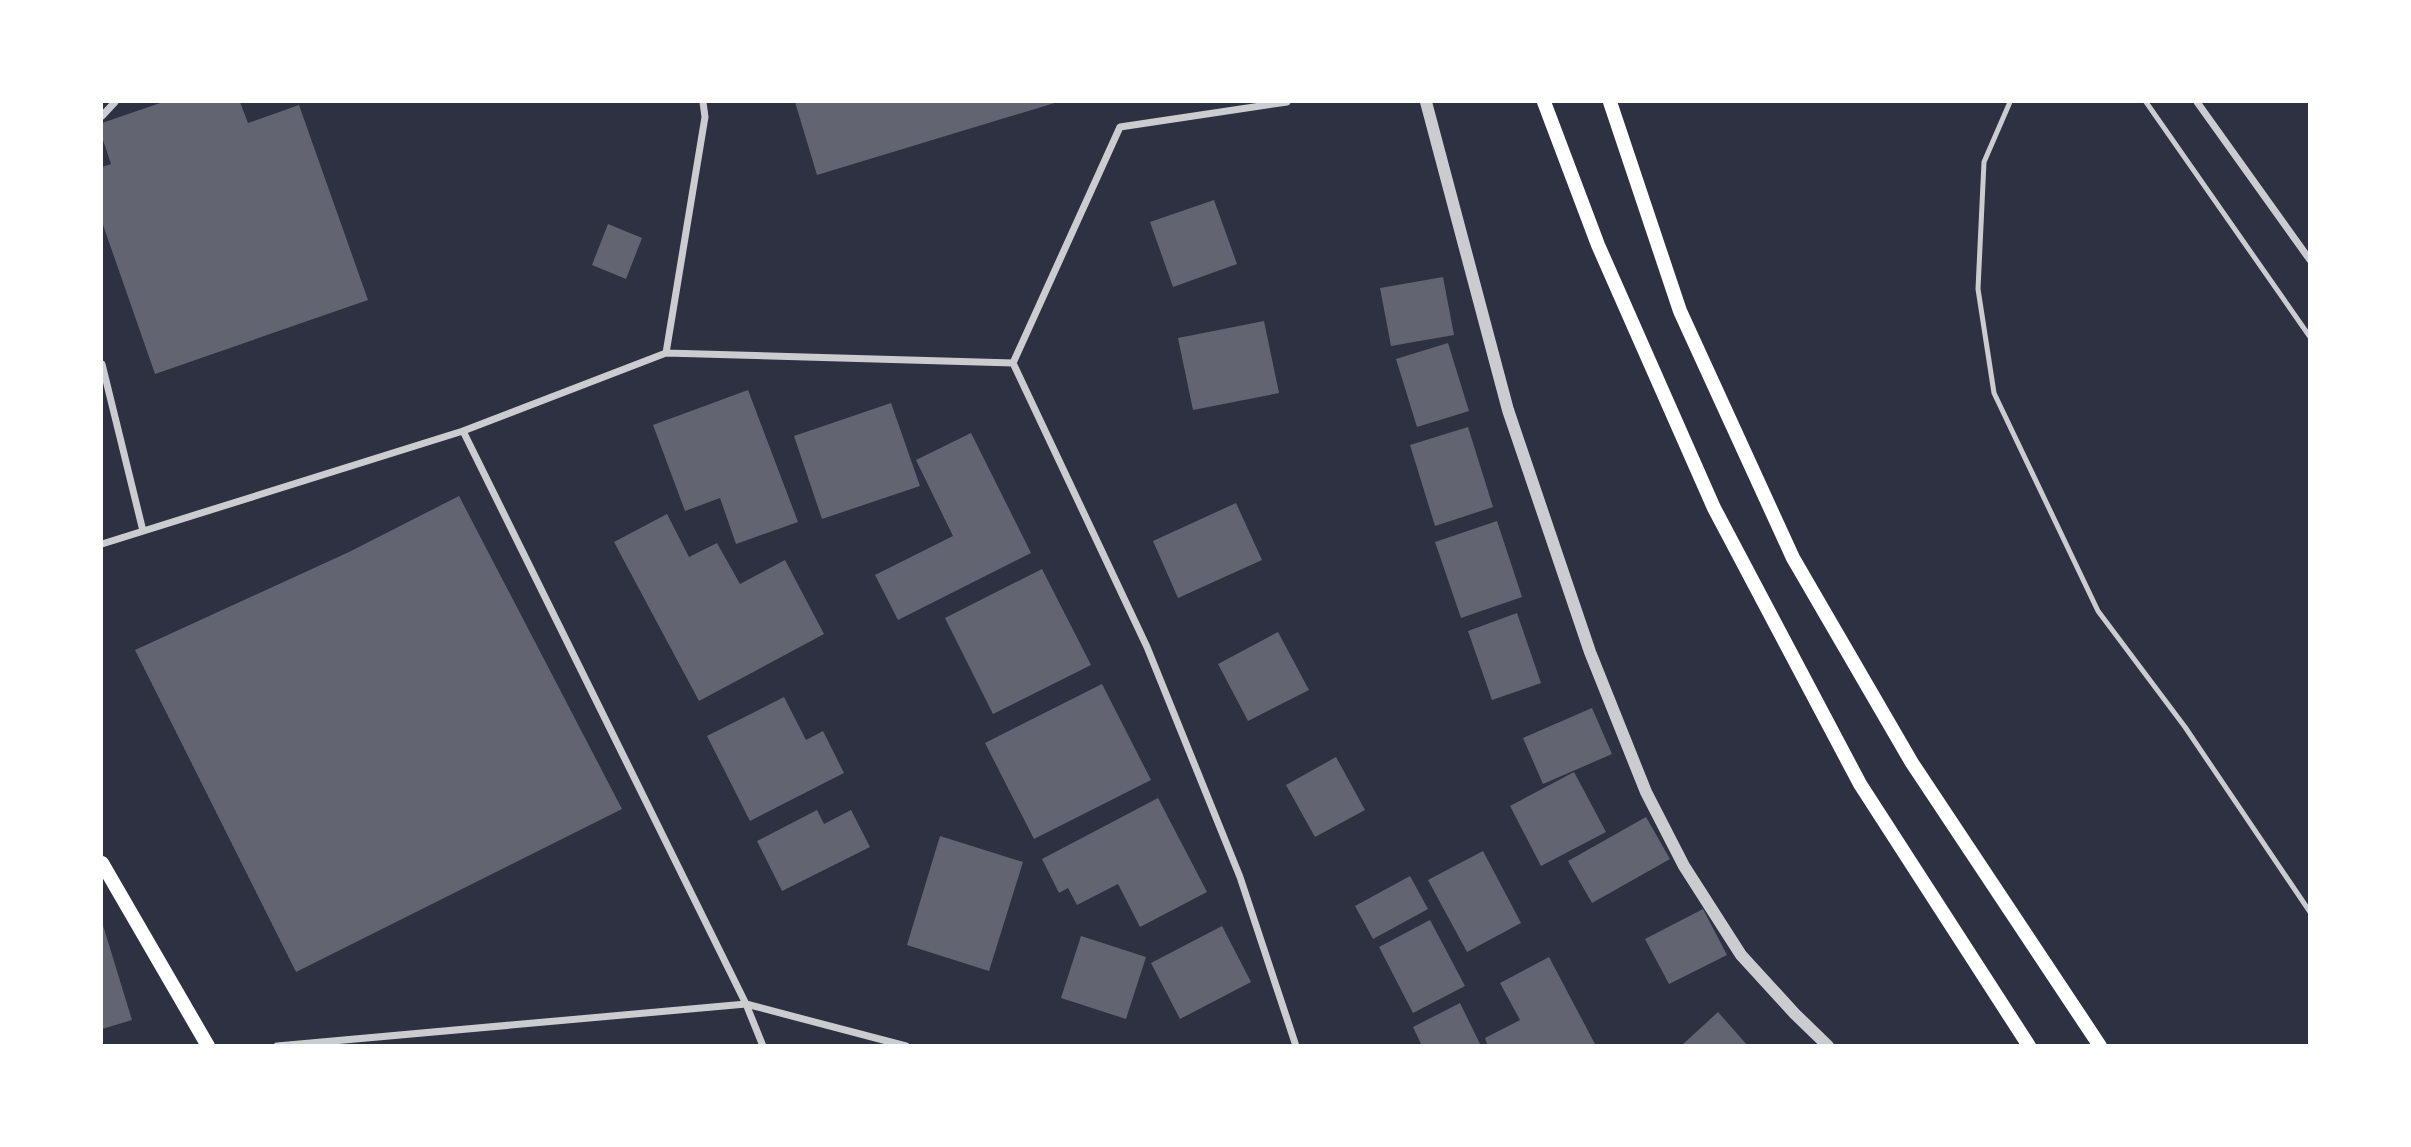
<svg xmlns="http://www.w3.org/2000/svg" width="2411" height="1147" font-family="Quicksand,sans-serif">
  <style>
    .building { fill: #626471 }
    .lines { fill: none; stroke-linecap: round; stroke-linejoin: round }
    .service { stroke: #caccd0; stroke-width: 5 }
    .minor { stroke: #caccd0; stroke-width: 7 }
    .tertiary { stroke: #caccd0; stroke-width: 12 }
    .secondary { stroke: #fff; stroke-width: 14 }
  </style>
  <rect width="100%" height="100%" fill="#2d3142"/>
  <path class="building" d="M163,102H240L248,123L299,105L368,300L155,374L102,222V167L111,164L102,137V123Z
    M795,102H1058L817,175Z
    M1214,200L1237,264L1173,287L1150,222Z
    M608,224L642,238L626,279L592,265Z
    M1443,277L1454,335L1391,346L1380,288Z
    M1264,321L1279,393L1193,410L1178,338Z
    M1448,343L1469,411L1417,427L1396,359Z
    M748,390L798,522L736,544L720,498L685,511L653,425Z
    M891,403L920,486L822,519L794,436Z
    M1468,427L1493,507L1435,526L1410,445Z
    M971,433L1031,553L898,620L875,575L953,536L916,460Z
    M459,496L622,809L296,972L135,650L349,552Z
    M1236,503L1262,560L1178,598L1153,541Z
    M667,514L689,557L717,543L740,584L785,560L824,634L699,701L614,542Z
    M1497,521L1522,597L1461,618L1435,542Z
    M1042,569L1091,665L993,714L945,618Z
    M1517,613L1541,683L1492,700L1468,631Z
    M1278,632L1309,690L1248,721L1218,664Z
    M1102,684L1151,780L1034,839L985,743Z
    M784,697L806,740L823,731L844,773L750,821L707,736Z
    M1592,708L1612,754L1543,784L1523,738Z
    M1336,757L1365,810L1315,837L1286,785Z
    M1574,772L1606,832L1541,866L1510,806Z
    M1158,798L1207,892L1140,927L1118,884L1077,905L1068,888L1059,893L1042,859Z
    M817,810L824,824L851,810L870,847L782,891L757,841Z
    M1646,817L1670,859L1592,903L1568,861Z
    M940,836L1023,862L989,971L907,945Z
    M1483,851L1521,923L1467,952L1428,880Z
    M1410,876L1428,909L1373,939L1355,906Z
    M1703,909L1727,955L1669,984L1645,939Z
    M1430,920L1465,986L1413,1013L1379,947Z
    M102,922L132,1020L102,1029Z
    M1222,926L1251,982L1180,1019L1151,963Z
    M1081,936L1146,957L1126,1019L1061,998Z
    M1549,957L1596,1046H1488L1485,1038L1520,1020L1500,983Z
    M1460,1003L1481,1046H1422L1413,1027Z
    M1718,1012L1748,1046H1681Z"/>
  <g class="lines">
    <path class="service" d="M2010,102L1984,162L1978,289L1994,393L2098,611L2185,727L2310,912
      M2146,102L2310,337"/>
    <path class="minor" d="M1287,102L1120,127L1013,363L1147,647L1240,877L1296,1046
      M2197,102L2310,260
      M102,116L115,102
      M666,353L705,117L703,102
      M102,364L143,531
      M463,431L746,1004L763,1046
      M102,544L463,431L666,353L1013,363
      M277,1046L746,1004L906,1046"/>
    <path class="tertiary" d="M1426,102L1508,410L1590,652L1646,792L1684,866L1741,955L1795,1014L1828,1046"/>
    <path class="secondary" d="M1544,102L1598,245L1714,508L1860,784L2029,1046
      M1610,102L1680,311L1793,558L1912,763L2100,1046
      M102,863L208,1046"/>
  </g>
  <rect width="2411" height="1147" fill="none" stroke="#ffffff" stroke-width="206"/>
</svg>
